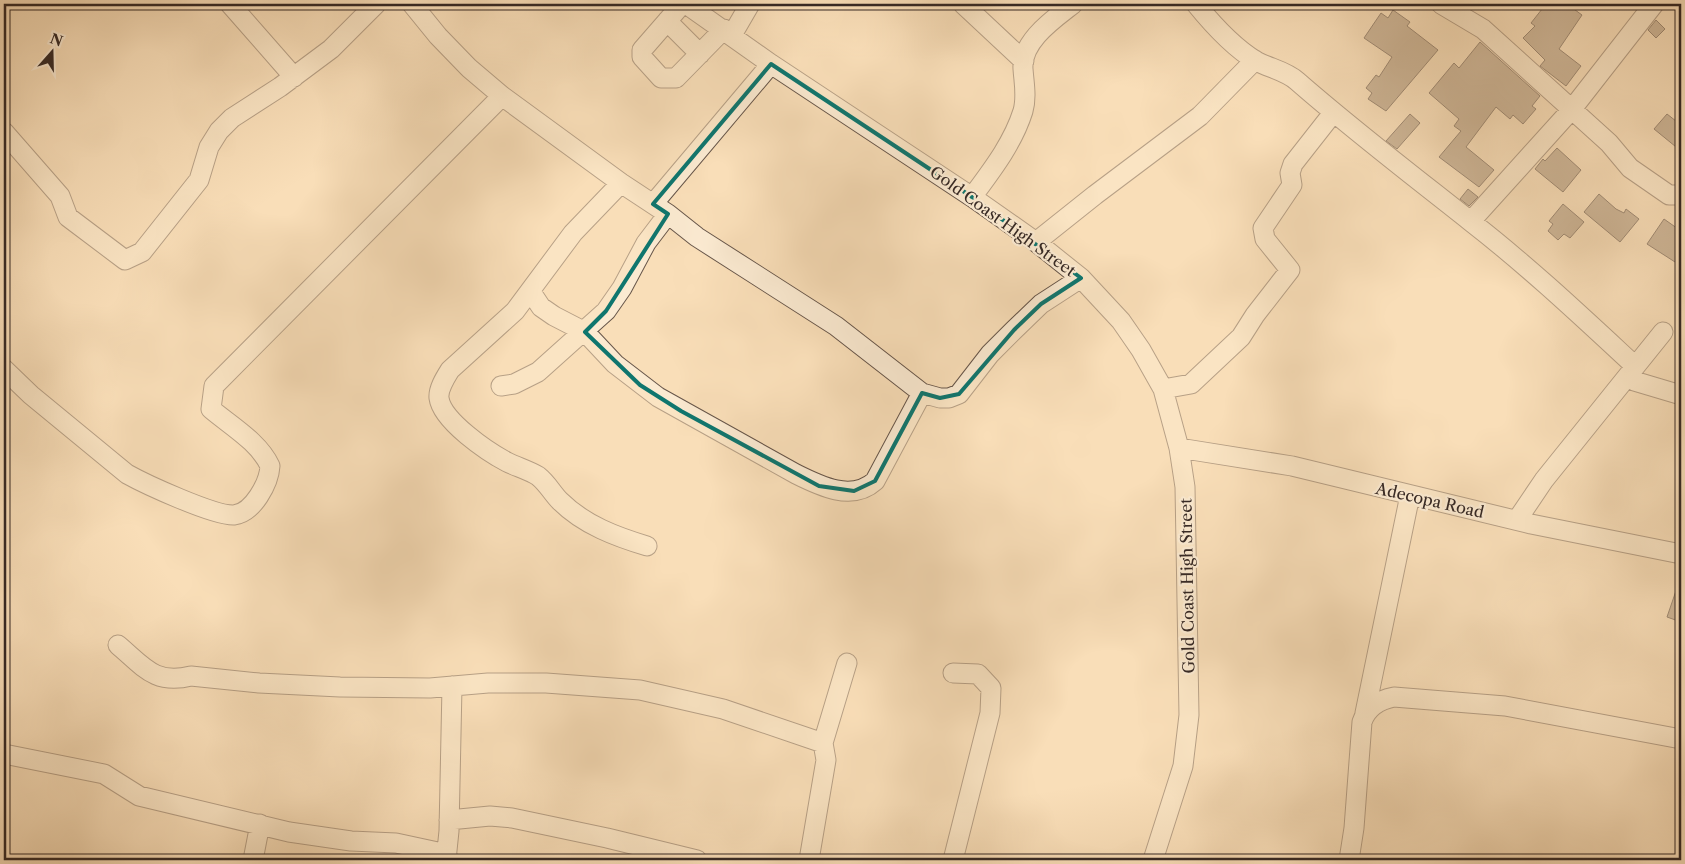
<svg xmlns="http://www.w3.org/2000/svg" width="1685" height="864" font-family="'Libre Caslon Text',serif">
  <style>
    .building { fill: #9b8771; stroke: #362925 }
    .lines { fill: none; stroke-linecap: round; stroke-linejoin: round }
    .minor-casing { stroke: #67564a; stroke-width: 21 }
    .minor { stroke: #fbead1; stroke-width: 19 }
    .marked { fill: none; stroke: #0f766e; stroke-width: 4; stroke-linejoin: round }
    .labels { text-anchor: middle; stroke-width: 4.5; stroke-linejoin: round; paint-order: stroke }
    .street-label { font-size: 16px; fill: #362925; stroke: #fbead1 }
  </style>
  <rect width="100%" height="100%" fill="#f9deb8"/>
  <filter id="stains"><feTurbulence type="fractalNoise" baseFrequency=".004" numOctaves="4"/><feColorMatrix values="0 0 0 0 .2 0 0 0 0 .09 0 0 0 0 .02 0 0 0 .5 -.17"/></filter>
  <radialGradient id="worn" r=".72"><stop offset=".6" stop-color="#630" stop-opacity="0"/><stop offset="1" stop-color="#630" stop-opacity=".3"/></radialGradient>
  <path class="building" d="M1546,4H1567L1582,15L1559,49L1581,66L1566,86L1540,66L1545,60L1523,38L1535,26L1531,23Z
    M1393,10L1410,22L1407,26L1438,50L1386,111L1368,99L1372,93L1366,88L1376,75L1379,77L1392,57L1364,38L1381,13L1388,18Z
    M1656,20L1665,29L1656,38L1648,30Z
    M1480,42L1540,96L1532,106L1536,109L1523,124L1513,115L1510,119L1496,107L1466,147L1494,170L1479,187L1439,157L1461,131L1454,126L1459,119L1429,93L1454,63L1459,68Z
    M1410,114L1420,123L1397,149L1386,141Z
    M1667,114L1681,125V151L1654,129Z
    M1557,148L1581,170L1563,192L1535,169L1543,159L1545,161Z
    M1468,189L1478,197L1469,206L1460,199Z
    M1599,194L1616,209L1624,213L1626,209L1639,219L1620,242L1584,212Z
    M1563,204L1584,222L1570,238L1564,234L1558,240L1548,231L1553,224L1549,221Z
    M1664,219L1681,231V253L1675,262L1647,244Z
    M1679,582L1681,583V622L1667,617Z"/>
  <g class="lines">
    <defs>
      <path id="minor" d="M230,4L294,77
        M412,4L438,36L469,68L502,96L621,183L668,214L697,237L836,326L922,393L940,398H949L959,394L990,354L1014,330L1041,304L1081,278
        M682,4L642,50V57L661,78H676L724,29
        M686,4L771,64L972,197L1036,242L1081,278L1121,321L1141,350L1163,389L1179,448L1185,487L1189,715L1183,766L1153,860
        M963,4L1024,61
        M1196,4C1213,25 1233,47 1256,61C1269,68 1286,71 1297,81C1353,130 1412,175 1470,221C1528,266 1581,316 1635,366
        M1441,4L1483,29L1609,143L1630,168L1669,195H1681
        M667,21L700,54
        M732,35L750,4
        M4,132L60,196L68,217L125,260L142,252L199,180L209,147L219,131L232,118L280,87L331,49L376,4
        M621,183L573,233L515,311L450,370C445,378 438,389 439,398C442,421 488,452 507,462C517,467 528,470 538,476C548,484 552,493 560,501C584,525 617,537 647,546
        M972,197C992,170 1013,143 1023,111C1027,97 1024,83 1023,69C1021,41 1054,19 1073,4
        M653,204L771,64
        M1471,221L1572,109L1654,4
        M1036,242L1095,195L1200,116L1255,60
        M531,292L541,307L554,316L585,332L615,364L658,397L796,474C820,486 852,502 875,481L922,393
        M4,369L31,395L127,474C145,484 214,516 234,515C253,513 269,483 270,466C259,442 231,426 211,409L214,386L502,96
        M1634,381L1681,395
        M501,386L514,384L538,372L606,311L622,288L646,243L668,214
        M1163,389L1191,384L1241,337L1255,315L1290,270L1265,239L1263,228L1292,185L1290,173L1293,164L1333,113
        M1179,448L1292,466L1531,524L1681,554
        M1517,520L1544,480L1663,332
        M118,645C144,667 155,685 191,676L259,683L340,687L430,688L488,683H546L640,690L723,709L823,743
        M1365,713L1410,495
        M4,754L104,774L139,796L289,832L351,841L396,843L447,854
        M449,820L490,816L512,818L607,838L697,860
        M253,860L260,824
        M446,860L449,831L452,686
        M809,860L826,760L823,743L847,663
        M953,860L990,713L991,688L978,674L953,673
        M1349,860L1354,828L1362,722C1367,707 1379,700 1394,697L1505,706L1681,739"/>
    </defs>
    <use href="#minor" class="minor-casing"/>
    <use href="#minor" class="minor"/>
  </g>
  <path d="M0 0H1685V864H0ZM771,64L972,197L1081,278L1041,304L1014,330L959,394L940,398L922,393L875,481L854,491L819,486L681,411L640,385L585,332L606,311L668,214L653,204Z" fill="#f9deb8" fill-opacity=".55" fill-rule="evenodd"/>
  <path class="marked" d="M771,64L972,197L1081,278L1041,304L1014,330L959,394L940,398L922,393L875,481L854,491L819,486L681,411L640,385L585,332L606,311L668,214L653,204Z"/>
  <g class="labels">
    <g class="street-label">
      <text transform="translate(1003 221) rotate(36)" y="6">Gold Coast High Street</text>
      <text transform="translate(1430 500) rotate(13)" y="6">Adecopa Road</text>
      <text transform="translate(1187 586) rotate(-91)" y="6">Gold Coast High Street</text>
    </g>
  </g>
  <rect width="1685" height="864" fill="none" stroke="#f9deb8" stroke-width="20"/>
  <rect x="5" y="5" width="1675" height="854" fill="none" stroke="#362925" stroke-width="2.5"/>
  <rect x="10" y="10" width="1665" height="844" fill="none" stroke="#362925"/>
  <g transform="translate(52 52) rotate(20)" stroke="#fbead1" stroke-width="4" paint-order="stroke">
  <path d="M0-4L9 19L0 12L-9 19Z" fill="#362925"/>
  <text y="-8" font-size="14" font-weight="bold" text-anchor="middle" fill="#362925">N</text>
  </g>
  <rect width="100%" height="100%" filter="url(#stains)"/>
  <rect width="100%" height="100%" fill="url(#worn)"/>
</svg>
